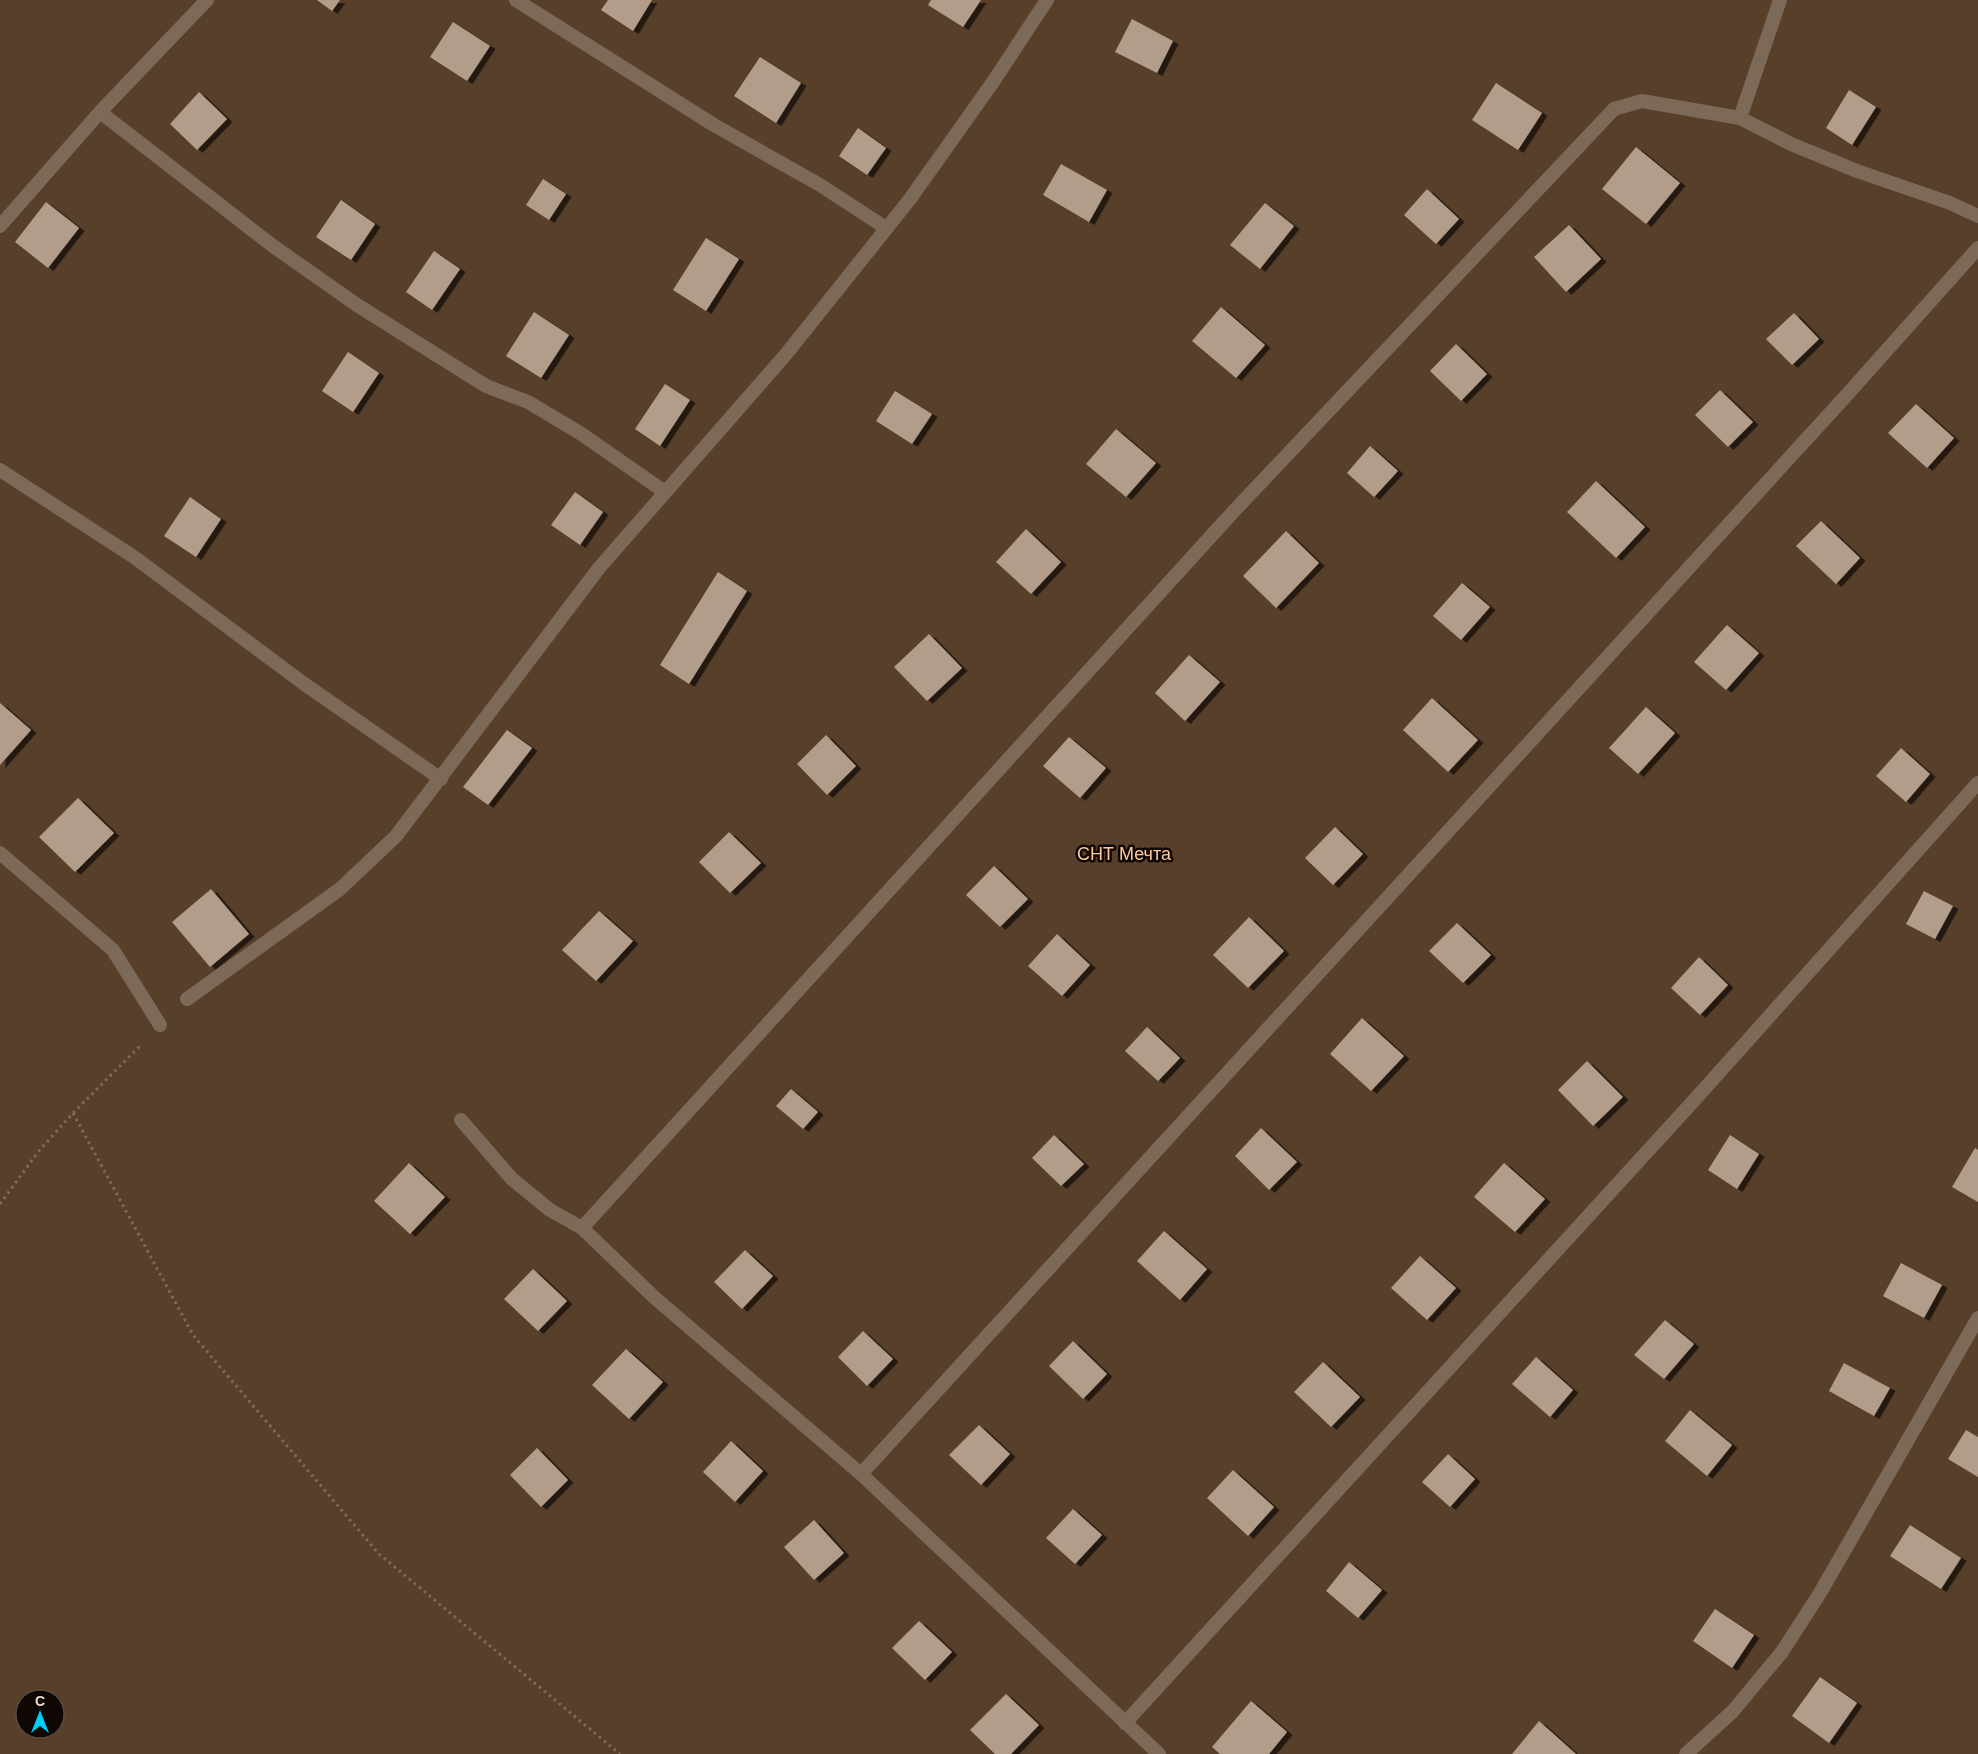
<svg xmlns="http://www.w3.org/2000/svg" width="1978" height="1754" font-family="Helvetica,sans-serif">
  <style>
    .green { fill: #573f2a; fill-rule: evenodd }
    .building { fill: #b29c8a; filter: url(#shadow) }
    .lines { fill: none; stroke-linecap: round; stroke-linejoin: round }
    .path { stroke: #7b6c5f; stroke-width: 3; stroke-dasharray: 2.5 4; stroke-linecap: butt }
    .service { stroke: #7d6958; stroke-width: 14 }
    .labels { text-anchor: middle; stroke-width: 5; stroke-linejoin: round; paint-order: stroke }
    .park-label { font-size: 18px; fill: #fec899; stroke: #0e0703 }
  </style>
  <defs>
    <filter id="shadow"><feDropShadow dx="5.5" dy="3" stdDeviation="0" flood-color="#0009"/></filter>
  </defs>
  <rect width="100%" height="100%" fill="#2b1a0b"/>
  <path class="green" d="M0,0H1978V1754H0ZM25,1699H55V1729H25Z"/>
  <path class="building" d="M317,0H340L332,11Z
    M608,0H652L633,31L601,10Z
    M931,0H981L963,27L928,5Z
    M1132,19L1173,41L1157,73L1115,52Z
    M453,22L490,46L467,81L430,57Z
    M760,57L801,83L776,123L734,96Z
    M1496,83L1542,113L1518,150L1472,120Z
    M1849,90L1876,107L1852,145L1826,128Z
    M199,92L227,119L197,150L170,124Z
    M858,128L886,148L867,175L839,156Z
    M1636,147L1680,183L1646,224L1602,189Z
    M1061,164L1107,190L1089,222L1043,195Z
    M543,179L566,194L549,220L526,205Z
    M1427,189L1459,219L1436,244L1404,215Z
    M341,200L375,224L351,260L316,237Z
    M46,202L79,228L48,268L15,242Z
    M1265,203L1294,226L1260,269L1230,245Z
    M1569,225L1601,259L1566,292L1534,257Z
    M706,238L739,259L706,311L673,290Z
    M434,251L460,269L432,310L406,292Z
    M1221,307L1265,345L1236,378L1192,341Z
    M534,312L569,335L541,378L506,356Z
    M1794,313L1819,339L1792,365L1766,339Z
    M1456,344L1487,374L1461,401L1430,371Z
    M348,352L379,373L353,412L322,391Z
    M665,384L690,400L660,446L635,429Z
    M1720,390L1753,422L1728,447L1695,415Z
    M895,391L932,414L912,444L876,421Z
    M1916,404L1954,438L1927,468L1888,433Z
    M1116,429L1156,463L1126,497L1086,464Z
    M1370,446L1398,471L1374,497L1347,473Z
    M1596,481L1645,527L1616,558L1567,512Z
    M575,492L603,512L580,545L551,525Z
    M190,497L221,519L196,557L164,536Z
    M1821,521L1860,558L1836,584L1796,546Z
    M1026,529L1061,562L1031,594L996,562Z
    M1286,531L1319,563L1276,608L1243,576Z
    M718,572L747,591L689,684L660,665Z
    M1462,583L1490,607L1461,640L1433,616Z
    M1727,625L1759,653L1726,690L1694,662Z
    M929,634L962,668L927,701L894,667Z
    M1189,655L1220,682L1185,721L1155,693Z
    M1432,698L1478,740L1448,772L1403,730Z
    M0,703L31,730L0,765Z
    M1646,707L1675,733L1638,774L1609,748Z
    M507,730L532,748L488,805L463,787Z
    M826,735L856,766L827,795L797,764Z
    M1069,737L1106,768L1080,798L1043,766Z
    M1901,748L1930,774L1906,802L1876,776Z
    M78,798L114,833L75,872L39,837Z
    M1335,827L1363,854L1333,885L1305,858Z
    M729,832L761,863L730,893L699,862Z
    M994,866L1028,899L1000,927L966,895Z
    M211,889L249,934L210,967L172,922Z
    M1924,891L1953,906L1935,939L1906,924Z
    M599,911L633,941L596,981L562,950Z
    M1249,917L1284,951L1248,988L1213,955Z
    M1457,923L1491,955L1463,983L1429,951Z
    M1057,934L1090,965L1062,996L1028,966Z
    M1699,957L1728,985L1700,1015L1671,988Z
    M1362,1018L1404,1056L1371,1091L1330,1054Z
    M1147,1027L1180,1058L1158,1081L1125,1051Z
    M1587,1061L1623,1097L1593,1126L1558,1090Z
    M791,1089L818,1112L803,1129L776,1106Z
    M1261,1128L1297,1162L1269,1190L1235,1156Z
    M1054,1135L1084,1164L1061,1186L1032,1158Z
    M1730,1135L1759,1154L1737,1189L1708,1170Z
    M1975,1148L1978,1150V1202L1952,1187Z
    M409,1163L445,1197L410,1234L374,1201Z
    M1504,1163L1545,1199L1515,1232L1474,1197Z
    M1164,1231L1207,1269L1180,1300L1137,1261Z
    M745,1250L773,1276L742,1309L714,1282Z
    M1420,1256L1456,1288L1427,1320L1391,1288Z
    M1901,1263L1942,1285L1924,1318L1883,1296Z
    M533,1269L567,1301L538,1331L504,1299Z
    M1665,1320L1694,1344L1664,1379L1634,1355Z
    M863,1331L893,1359L867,1386L838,1357Z
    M1073,1341L1107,1374L1083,1399L1049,1366Z
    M626,1349L663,1382L629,1419L592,1385Z
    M1536,1357L1573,1390L1550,1417L1512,1384Z
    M1323,1362L1360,1397L1331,1427L1294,1392Z
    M1844,1363L1890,1388L1874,1416L1829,1391Z
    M1690,1410L1732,1445L1707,1476L1665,1441Z
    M979,1425L1010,1454L981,1485L949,1455Z
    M1966,1430L1978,1437V1477L1948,1459Z
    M731,1441L763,1471L735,1502L703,1472Z
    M537,1448L568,1480L541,1507L510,1475Z
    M1448,1454L1475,1479L1450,1507L1422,1482Z
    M1233,1470L1274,1507L1248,1536L1207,1498Z
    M1073,1509L1102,1535L1075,1564L1046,1538Z
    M814,1520L844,1553L814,1580L784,1547Z
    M1910,1525L1961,1558L1941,1589L1890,1556Z
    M1349,1562L1382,1590L1358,1618L1326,1591Z
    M1715,1609L1754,1635L1732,1668L1693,1641Z
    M919,1621L952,1652L925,1680L892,1648Z
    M1820,1677L1857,1703L1829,1743L1792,1716Z
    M1006,1694L1039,1725L1011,1754H995L970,1730Z
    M1251,1701L1287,1732L1269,1754H1220L1212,1747Z
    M1539,1721L1576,1754H1512Z"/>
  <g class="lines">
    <path class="path" d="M73,1113L193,1335L378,1553L620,1754
      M0,1204L38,1152L73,1113L140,1046"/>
    <path class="service" d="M516,0L714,125L820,185L886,228
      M100,112L273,246L357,305L486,386L528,402L580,433L665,492
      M1740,118L1780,0
      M0,226L100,112L207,0
      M0,470L134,557L303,683L441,779
      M0,853L113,950L160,1025
      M187,999L340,889L396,836L599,568L787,353L910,199L993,82L1047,0
      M461,1120L512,1179L550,1210L582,1228L655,1298L861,1474L1159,1754
      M582,1228L1233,512L1614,109L1642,101L1740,118L1791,144L1857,171L1950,203L1978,216
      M861,1474L1844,398L1978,248
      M1125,1723L1698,1096L1978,783
      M1686,1754L1733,1711L1782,1652L1820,1593L1978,1318"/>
  </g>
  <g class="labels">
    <g class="park-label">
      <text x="1124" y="860">СНТ Мечта</text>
    </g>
  </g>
  <g transform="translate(40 1714)"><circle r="24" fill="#0e0703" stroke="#655c56"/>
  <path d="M0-4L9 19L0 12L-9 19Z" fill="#00cbf9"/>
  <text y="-8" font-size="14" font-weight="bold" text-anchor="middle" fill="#e8dcd3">С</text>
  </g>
</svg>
